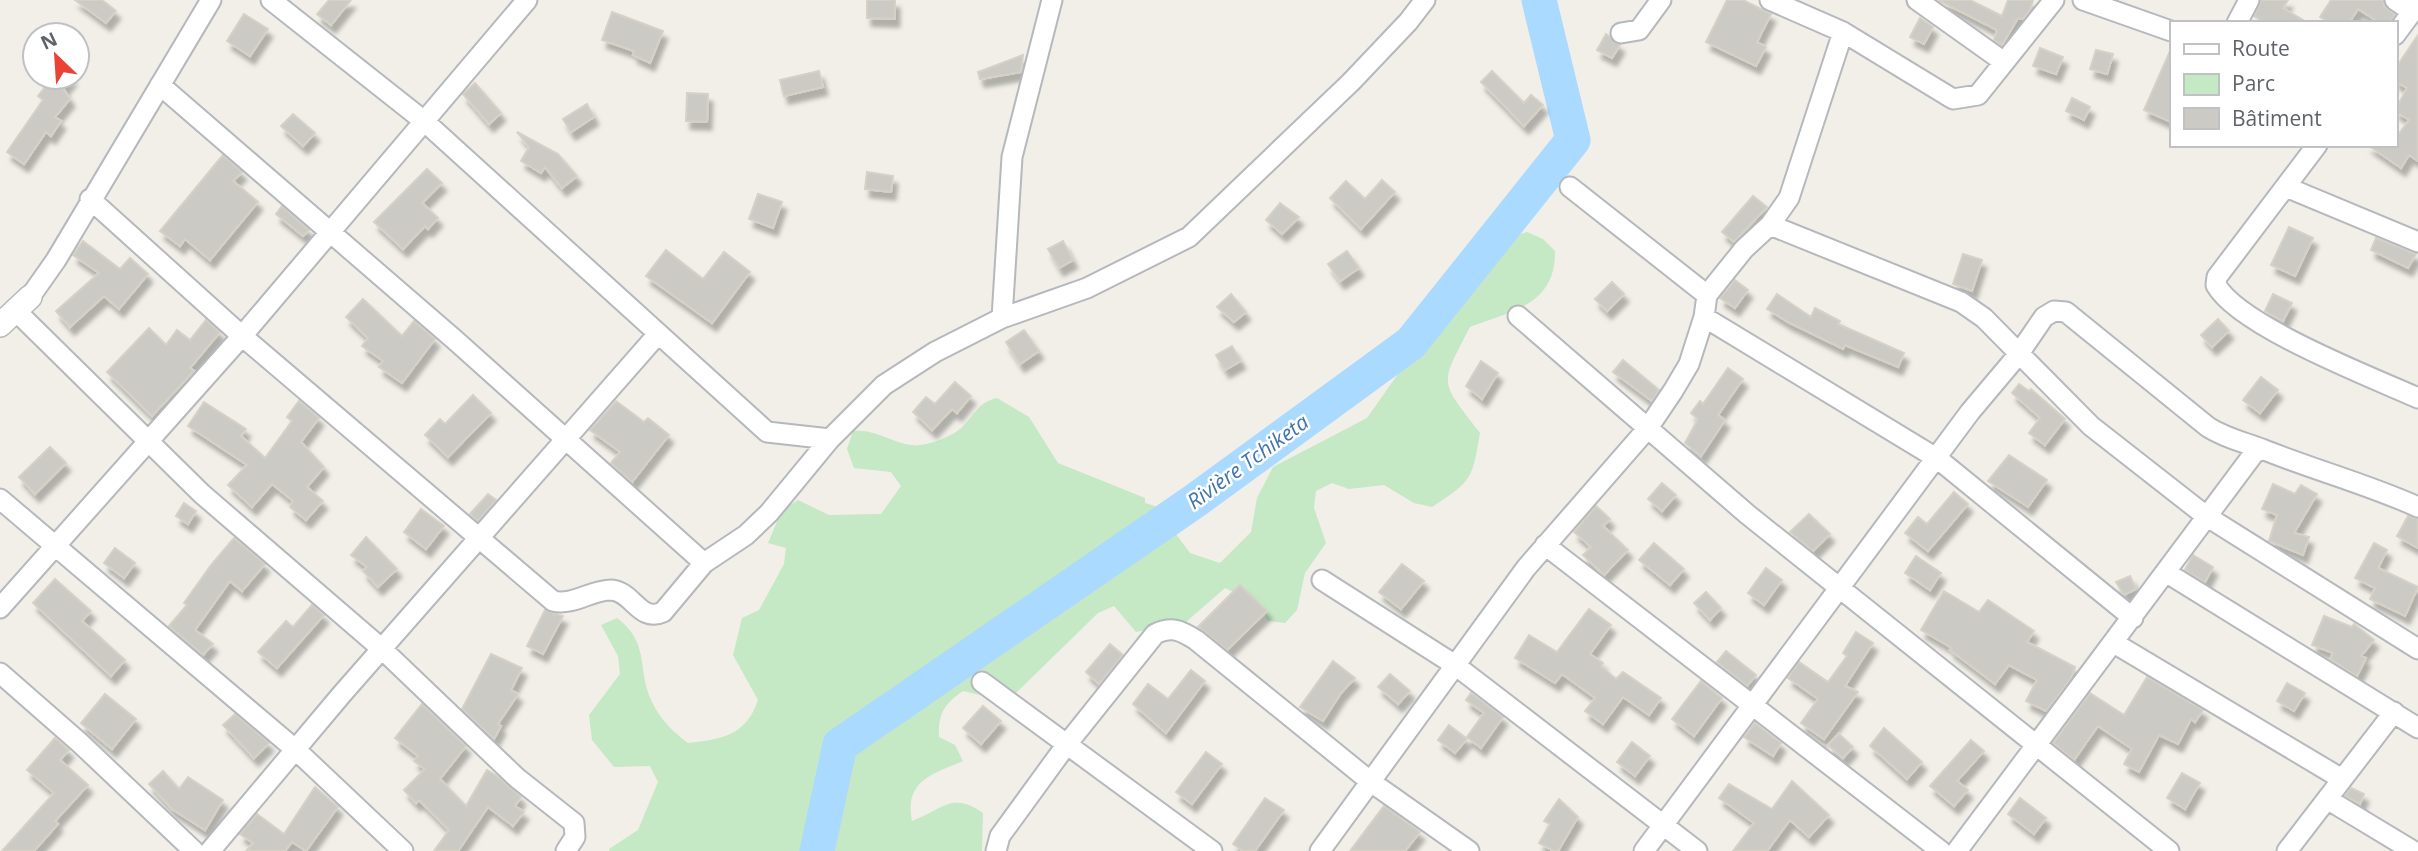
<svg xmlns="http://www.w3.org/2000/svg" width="2418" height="851" font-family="'Open Sans',sans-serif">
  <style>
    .green { fill: #c5e8c5 }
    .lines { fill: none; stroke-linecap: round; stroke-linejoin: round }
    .river { stroke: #aadaff; stroke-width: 35 }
    .building { fill: #cccac5; stroke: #d6d1c6; stroke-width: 2; filter: url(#shadow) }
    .minor-casing { stroke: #b5b8bc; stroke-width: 23 }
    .tertiary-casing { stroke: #b5b8bc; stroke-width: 26 }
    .minor { stroke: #fff; stroke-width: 19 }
    .tertiary { stroke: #fff; stroke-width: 23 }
    .labels { text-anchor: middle; stroke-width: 5; stroke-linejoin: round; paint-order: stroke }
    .water-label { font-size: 21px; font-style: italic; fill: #4174aa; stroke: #fff }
  </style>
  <defs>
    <filter id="shadow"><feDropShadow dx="4.5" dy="8" stdDeviation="2" flood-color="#0004"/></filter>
  </defs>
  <rect width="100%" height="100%" fill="#f1efe8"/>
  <path class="green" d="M1527,232L1543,239L1555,251C1556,305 1512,311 1470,327C1439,387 1439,379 1480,433C1472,480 1472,481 1432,507L1414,503L1384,485L1349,489L1332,483L1316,491L1314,508L1326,543L1305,573L1297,610L1285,623L1268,621L1258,604L1225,588L1186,622L1136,632L1114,606L1098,613L1014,695L997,699L963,691C944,704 938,714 939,737L955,745L963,761C932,774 904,781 912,821C942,810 952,791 983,813L982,851H609V849L638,830L658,782L650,766L614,767L592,740L589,715L620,674L618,656L601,625L617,618C651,644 636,669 652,702C660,719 673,732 688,743C722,739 746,736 758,700L733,655L742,618L759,610L784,564L786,548L768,543L782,510L798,500L829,515L881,514L901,486L891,472L854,468L847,449L853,431C882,429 901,451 926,444C936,442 954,435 961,428C975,415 978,402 997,398L1029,417L1058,463L1145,498V503L1155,506L1190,553L1220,563L1251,532L1257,498L1273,467L1367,418L1450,300L1511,237Z"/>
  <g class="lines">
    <path class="river" d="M817,851L840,745L1196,500L1411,343L1573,140L1539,0"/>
  </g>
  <path class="building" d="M75,0H102L116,11L106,23Z
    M329,0H351L331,25L317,14Z
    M867,0H895V19L867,18Z
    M1727,0H1743L1771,14L1757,42L1766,47L1756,66L1706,42Z
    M1938,0H1970L2002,16L2008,0H2033L2029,12L2023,19L2018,18L2002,45L1994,40L1997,30Z
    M2261,0H2288L2283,8L2308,23H2266L2254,16Z
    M2331,0H2383L2384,6L2395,15L2389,23H2380L2358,9L2349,23H2330L2320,17Z
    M612,12L663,31L650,63L633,55L634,51L602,40Z
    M244,14L268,29L250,56L227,41Z
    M1920,18L1933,27L1924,44L1910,37Z
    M1606,34L1620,45L1612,58L1597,50Z
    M2418,35V161L2409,155L2401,168L2368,145H2395V139L2409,120L2395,111L2407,88L2395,81V69Z
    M2040,48L2063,57L2056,74L2033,66Z
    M2171,49V122L2144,110Z
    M2096,50L2113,54L2107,74L2090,69Z
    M1023,55L1021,72L980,79L978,72Z
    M819,71L823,87L784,96L780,80Z
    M1492,71L1524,103L1531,95L1543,105L1524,126L1481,82Z
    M53,77H72L63,88L70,99L55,117L61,121L51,136L46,132L24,164L7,152L43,100L38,96Z
    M475,83L501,113L489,124L463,94Z
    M687,93L708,94L707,122L686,121Z
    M2072,98L2090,107L2084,120L2066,111Z
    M587,104L594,117L571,132L563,119Z
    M293,114L315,133L303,146L281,126Z
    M517,132L558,154L577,176L562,188L545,167L541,173L521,161L529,147Z
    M223,155L242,172L233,181L258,202L210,260L185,239L180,246L160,231Z
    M427,169L442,183L422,203L438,218L428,229L425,226L403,249L374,222Z
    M867,172L893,176L891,192L865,189Z
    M1382,180L1395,192L1361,229L1330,198L1346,181L1365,199Z
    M758,194L782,202L773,228L749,219Z
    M1753,196L1767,207L1734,242L1722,232Z
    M1280,203L1299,217L1282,234L1266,220Z
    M282,206L309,230L303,236L276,214Z
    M2289,227L2313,238L2295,276L2271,265Z
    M2376,238L2416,254L2408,268L2371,250Z
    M83,241L120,269L130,258L148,274L119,309L104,296L70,327L56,311L99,273L73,255Z
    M1063,241L1073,260L1059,268L1048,249Z
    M666,250L703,279L724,252L750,272L712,323L646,276Z
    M1347,251L1359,268L1340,281L1328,264Z
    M1963,254L1982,260L1972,291L1953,284Z
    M1735,280L1748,290L1735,308L1720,298Z
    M1612,282L1624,294L1607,311L1595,299Z
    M1231,294L1246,312L1234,322L1217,307Z
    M1777,294L1811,317L1815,308L1840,321L1838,324L1904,353L1898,367L1845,345L1843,349L1788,322L1767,309Z
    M2273,294L2292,303L2283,321L2265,311Z
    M363,299L402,336L414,321L435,339L402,383L379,367L383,361L362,346L368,338L346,317Z
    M2218,319L2229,331L2212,347L2201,335Z
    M206,320L220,332L190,368L194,371L152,416L107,372L149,328L166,345L177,330L190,340Z
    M1024,330L1039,351L1020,364L1006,342Z
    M1232,346L1241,361L1225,370L1216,355Z
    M1623,360L1659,390L1652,401L1613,372Z
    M1481,361L1498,373L1482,399L1466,386Z
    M1728,368L1743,379L1718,415L1725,420L1701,456L1685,443L1698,419L1691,413L1700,401L1703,404Z
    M2261,377L2278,390L2260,413L2243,400Z
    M955,382L971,396L957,413L952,409L932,430L913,412L926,397L935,404Z
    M2019,384L2029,391L2031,389L2065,419L2045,445L2029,433L2040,418L2012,393Z
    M473,395L491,413L448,457L425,435L440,419L445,424Z
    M299,401L319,418L301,442L324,467L307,487L323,501L306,520L290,507L293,501L272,484L252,507L228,485L247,465L188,426L204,402L246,429L241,436L265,458L292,421L287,417Z
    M616,401L644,422L648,418L669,435L632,482L611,463L620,452L590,430Z
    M50,447L66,463L35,494L19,477Z
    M2009,455L2047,480L2028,507L1988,481Z
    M1662,483L1676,495L1662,511L1648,499Z
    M2273,484L2295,494L2301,485L2317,494L2294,533L2309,537L2303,555L2269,541L2277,515L2262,509Z
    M1954,492L1968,504L1928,551L1905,533L1918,517L1927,524Z
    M488,494L496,500L478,521L470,514Z
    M184,503L196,511L188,524L176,516Z
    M1596,506L1610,519L1603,526L1628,550L1604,575L1583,555L1591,547L1574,532Z
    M421,509L444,526L426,549L404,532Z
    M1809,514L1830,534L1813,551L1790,532Z
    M2408,516L2418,519V548L2397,536Z
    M366,537L397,569L378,587L363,571L367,567L351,555Z
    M234,538L265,564L242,591L230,581L195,630L213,644L203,655L169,626L187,605L184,603L211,565Z
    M1654,543L1684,569L1670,585L1639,560Z
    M2374,543L2387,550L2378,568L2418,587L2405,616L2370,599L2375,588L2355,578Z
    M115,548L135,563L124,578L104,563Z
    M2193,555L2213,567L2205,582L2185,570Z
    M1916,556L1941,573L1930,590L1905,573Z
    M1402,564L1424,581L1401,609L1379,592Z
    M1766,568L1782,580L1764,605L1748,593Z
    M2130,576L2136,589L2124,595L2116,582Z
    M55,579L91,611L82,621L125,660L111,676L33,603Z
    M1240,585L1267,611L1227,650L1198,627Z
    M1944,591L1979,612L1988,600L2034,631L2027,642L2075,667L2070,680L2046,711L2026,701L2037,680L2009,665L1995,684L1950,650L1952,648L1921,630Z
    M1706,592L1721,608L1710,620L1694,603Z
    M312,605L324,615L277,668L258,652L286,621L293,627Z
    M1589,609L1611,625L1590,654L1603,663L1601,666L1616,679L1623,672L1661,698L1649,715L1623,697L1603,724L1585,711L1595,698L1562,674L1555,683L1515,658L1529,635L1557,652Z
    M545,610L563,616L543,654L527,646Z
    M2324,616L2352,627L2354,624L2374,640L2361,656L2366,658L2357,676L2330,659L2333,653L2312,645Z
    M1856,632L1873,643L1845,686L1858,692L1824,739L1801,723L1818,699L1788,678L1799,662L1828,682L1847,656L1843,653Z
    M1110,644L1123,655L1099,684L1086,672Z
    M1726,651L1756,675L1747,686L1717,662Z
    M491,654L522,668L511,690L518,694L498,724L501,726L494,739L462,709Z
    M1333,661L1355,678L1341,693L1323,721L1300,707Z
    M1191,670L1205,681L1166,733L1133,704L1148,684L1168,699Z
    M1390,674L1410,691L1398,704L1378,687Z
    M2147,677L2203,710L2195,722L2191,719L2178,744L2159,735L2139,772L2124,764L2132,749L2098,726L2074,760L2053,743L2090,693L2124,715Z
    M1701,681L1722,698L1694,736L1672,719Z
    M2287,683L2305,693L2294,711L2277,701Z
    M1471,693L1503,717L1481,748L1467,737L1484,713L1466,700Z
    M105,694L136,719L112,749L81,723Z
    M422,704L466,746L440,779L466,806L487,770L497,776L521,797L515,806L524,812L513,826L488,807L458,851H434L449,830L419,800L416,803L404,790L425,769L414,761L418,756L395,738Z
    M983,706L1001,721L981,744L963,728Z
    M235,714L269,743L254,758L223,725Z
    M1755,723L1781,743L1773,756L1744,737Z
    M1449,725L1467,739L1455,753L1438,740Z
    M1884,728L1922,762L1907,779L1870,746Z
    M1839,734L1853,747L1843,758L1828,745Z
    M55,738L69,750L60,760L88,785L55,821L58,824L34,851H2L54,793L27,770Z
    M1971,740L1984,751L1957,781L1968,790L1954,806L1930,786Z
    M1632,742L1650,756L1635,776L1617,762Z
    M1206,752L1222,764L1192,804L1176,792Z
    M163,771L179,789L188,777L223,800L205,830L172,809L149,784Z
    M2182,773L2200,783L2185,809L2167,798Z
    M1792,781L1829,815L1809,837L1790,820L1767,851H1733L1754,823L1719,798L1729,784L1772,809Z
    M315,787L338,807L306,851L292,842L285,851H246L253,843L240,834L257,814L284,834Z
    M2351,788L2364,794L2360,804L2345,796Z
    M1265,798L1284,810L1255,851H1243L1233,844Z
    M2020,798L2046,818L2034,834L2008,814Z
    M1559,799L1578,817L1558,851H1554L1539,843L1550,824L1544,821Z
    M1384,806L1420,832L1405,851H1350Z"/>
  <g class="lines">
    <defs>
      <path id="minor" d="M271,0L424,121L767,432L830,439
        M1770,0L1843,32L1953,99L1978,95L2054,0
        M1917,0L2004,62
        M2083,0L2171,31
        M2395,0L2413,12
        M2237,23L2249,0
        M1621,33L1639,30L1661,0
        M2395,35L2418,4
        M160,85L455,340L704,563
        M2317,145L2217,277L2216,285C2239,326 2371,377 2418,398
        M1570,187L1707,295
        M2286,187L2418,242
        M90,199L242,336L553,601C573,606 591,590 611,590C633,591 639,623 663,612L704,563L746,535L769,513L830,439L884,385L935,352L1002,318L1087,288L1189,237L1351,82L1408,22L1425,0
        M1770,225L1961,302L1984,318L2091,426L2206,516L2418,649
        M30,297L56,260L211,0
        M16,311L202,494L382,649L517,778L574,823L575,837L566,851
        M1518,316L1747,514L2169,851
        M1704,317L1938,459L2133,618
        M1002,318L1012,157L1052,0
        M0,499L296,750L403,851
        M1545,545L1941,851
        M2167,573L2418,728
        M1322,580L1455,665L1697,851
        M0,608L242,336L527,0
        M2114,643L2342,779
        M0,673L80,743L194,851
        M982,682L1212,851
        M2327,799L2413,851
        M210,851L342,694L658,334
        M996,851L1000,836L1067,744L1155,634C1172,626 1180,630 1196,640L1371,782L1469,851
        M1320,851L1526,568L1648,428L1673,391L1689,364L1704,317L1707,295L1744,249L1770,225L1789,198L1843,32
        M1644,851L1970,412L2018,355L2044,317L2054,311L2066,312L2208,427C2225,438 2243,442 2262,449C2314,470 2367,484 2418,507
        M1957,851L2258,448
        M2287,851L2394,712"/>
      <path id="tertiary" d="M0,325L30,297"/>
    </defs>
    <use href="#minor" class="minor-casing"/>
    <use href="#tertiary" class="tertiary-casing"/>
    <use href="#minor" class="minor"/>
    <use href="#tertiary" class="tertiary"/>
  </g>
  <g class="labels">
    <g class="water-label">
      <text transform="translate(1248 462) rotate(-36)" y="7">Rivière Tchiketa</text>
    </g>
  </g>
  <rect x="2170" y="21" width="228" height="126" fill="#ffffff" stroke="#bfc1c3" stroke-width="2"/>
  <rect x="2184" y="44" width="35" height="10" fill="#ffffff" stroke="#bfc1c3" stroke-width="2"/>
  <text x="2232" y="56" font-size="21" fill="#5f6368">Route</text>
  <rect x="2184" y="74" width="35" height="21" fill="#c5e8c5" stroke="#bfc1c3" stroke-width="2"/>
  <text x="2232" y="91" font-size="21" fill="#5f6368">Parc</text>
  <rect x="2184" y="108" width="35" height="21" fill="#cccac5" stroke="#bfc1c3" stroke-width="2"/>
  <text x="2232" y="126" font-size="21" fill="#5f6368">Bâtiment</text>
  <g transform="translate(56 56) rotate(335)"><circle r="33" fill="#ffffff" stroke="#bfc1c3" stroke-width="2"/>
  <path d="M0-5L12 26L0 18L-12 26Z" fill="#ea4335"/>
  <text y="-10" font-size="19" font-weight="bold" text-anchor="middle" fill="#5f6368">N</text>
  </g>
</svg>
